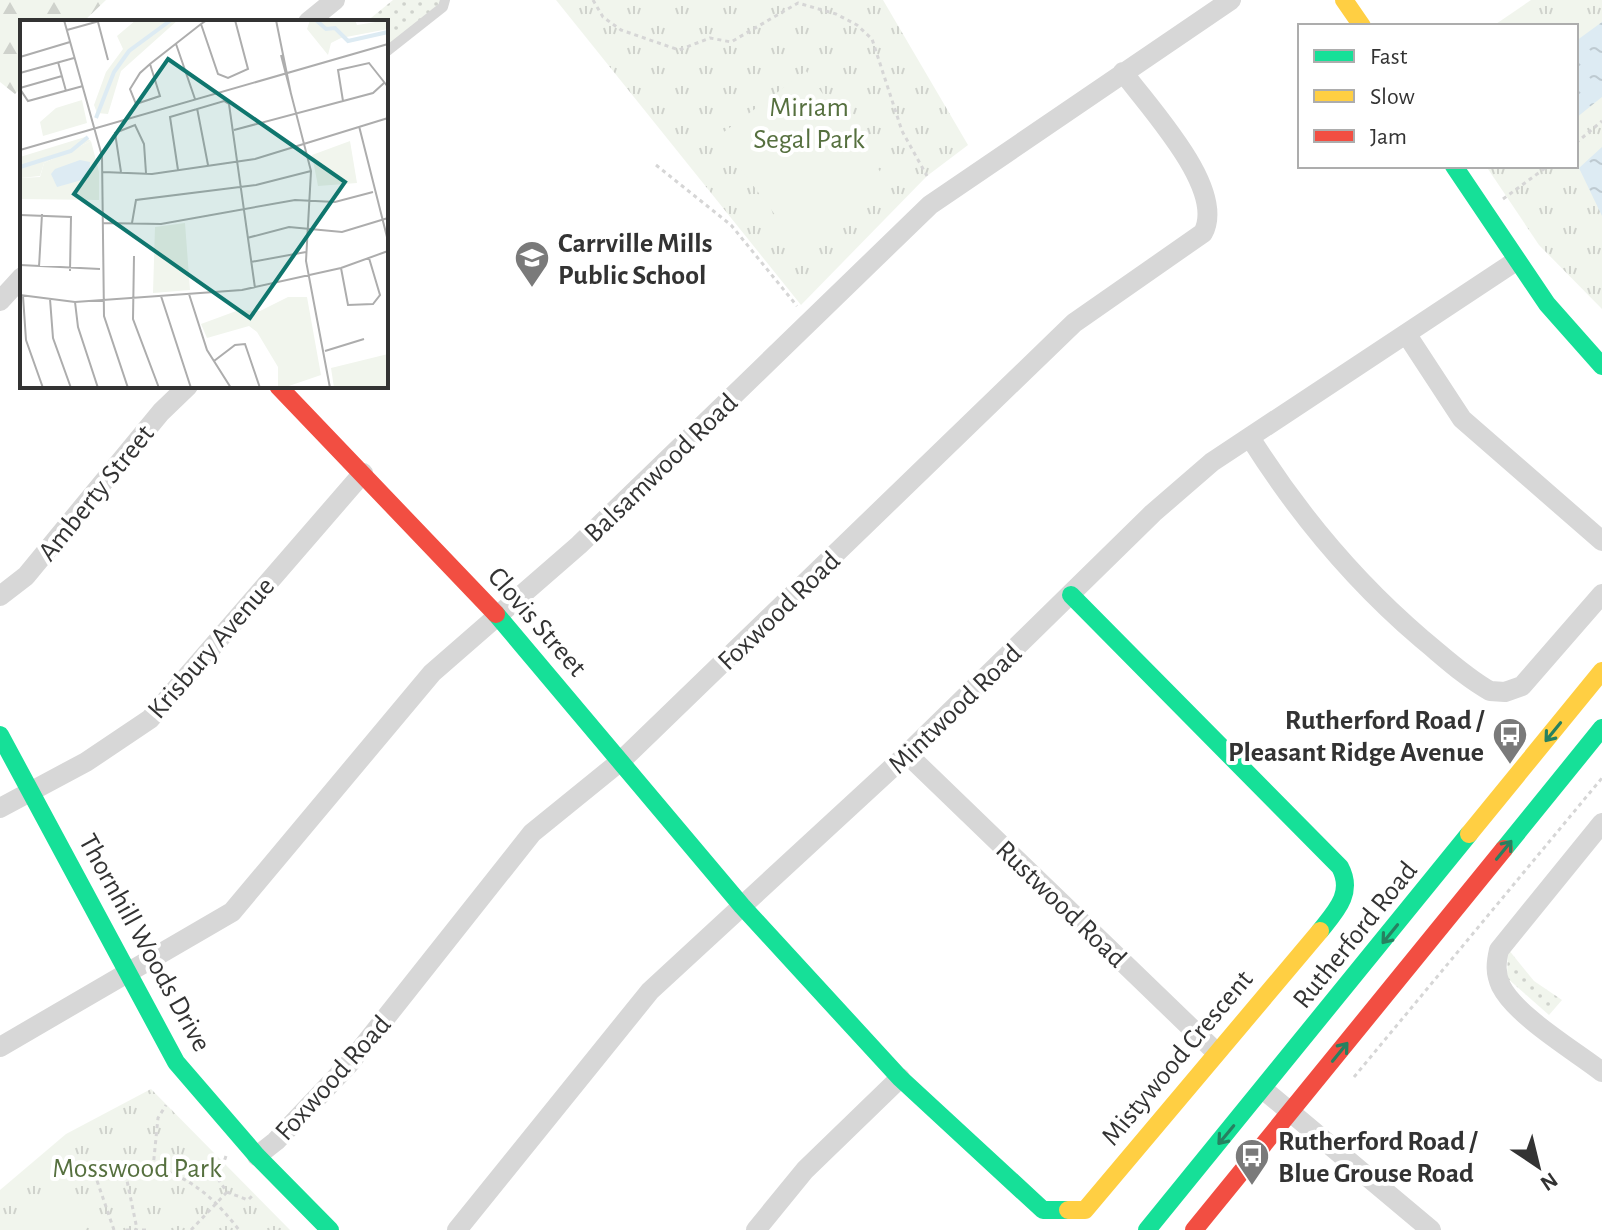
<svg xmlns="http://www.w3.org/2000/svg" width="1602" height="1230" font-family="'Alegreya Sans',sans-serif">
  <style>
    .grass { fill: url(#grass-dots) }
    .forest { fill: url(#forest-firs) }
    .park { fill: url(#park-tufts) }
    .pitch { fill: #f1f5ed }
    .water { fill: url(#water-ripples) }
    .lines { fill: none; stroke-linecap: round; stroke-linejoin: round }
    .path { stroke: #d6d6d6; stroke-width: 3; stroke-dasharray: 4 4; stroke-linecap: butt }
    .lane { stroke: #d7d7d7; stroke-width: 10 }
    .street { stroke: #d7d7d7; stroke-width: 20 }
    .fast { stroke: #16e098; stroke-width: 18 }
    .slow { stroke: #ffcf43; stroke-width: 18 }
    .jam { stroke: #f24e42; stroke-width: 18 }
    .oneway { stroke: #268160 }
    .labels { text-anchor: middle; stroke-width: 8; stroke-linejoin: round; paint-order: stroke }
    .park-label { font-size: 28px; fill: #56703f; stroke: #fff }
    .poi-label { font-size: 28px; font-weight: bold; fill: #333; stroke: #fff; text-anchor: start }
    .street-label { font-size: 28px; fill: #333; stroke: #fff }
    .inset-river { fill: none; stroke: #ddebf3; stroke-width: 4 }
    .inset-road { fill: none; stroke: #adadad; stroke-width: 2 }
    .view { fill: #0f766e; fill-opacity: 0.15; stroke: #0f766e; stroke-width: 4 }
    .inset-edge { fill: none; stroke: #333; stroke-width: 4 }
  </style>
  <defs>
    <pattern id="grass-dots" width="8" height="8" patternUnits="userSpaceOnUse" patternTransform="scale(2)"><rect width="8" height="8" fill="#f1f5ed"/><path d="M2 2h.1M6 6h.1" fill="none" stroke="#cfd2cc" stroke-width="1.8" stroke-linecap="round"/></pattern>
    <pattern id="forest-firs" width="22" height="20" patternUnits="userSpaceOnUse" patternTransform="scale(2)"><rect width="22" height="20" fill="#f1f5ed"/><path d="M5 1l3.5 6h-7zM16 11l3.5 6h-7z" fill="#cfd2cc"/></pattern>
    <pattern id="park-tufts" width="24" height="20" patternUnits="userSpaceOnUse" patternTransform="scale(2)"><rect width="24" height="20" fill="#f1f5ed"/><path d="M3 7l-1-3M5 7V3M7 7l1-3M15 17l-1-3M17 17v-4M19 17l1-3" fill="none" stroke="#cfd2cc"/></pattern>
    <pattern id="water-ripples" width="26" height="14" patternUnits="userSpaceOnUse" patternTransform="scale(2)"><rect width="26" height="14" fill="#ddebf3"/><path d="M2 4q2-2 4 0t4 0M15 11q2-2 4 0t4 0" fill="none" stroke="#becad1"/></pattern>
  </defs>
  <rect width="100%" height="100%" fill="#fff"/>
  <path class="grass" d="M393,0H442L440,6L386,49V22H366Z
    M1508,949L1534,981L1562,1000L1549,1015L1507,978Z"/>
  <path class="forest" d="M0,0H106L83,22H22V87L15,94L0,82Z"/>
  <path class="park" d="M556,0H883L968,145L927,176L801,305Z
    M1531,0H1602V309L1539,245L1486,166H1576V26H1493Z
    M151,1089L290,1230H0V1190L66,1134Z"/>
  <path class="pitch" d="M806,71L887,181L799,247L717,137Z
    M64,1189L94,1221L84,1230H19Z"/>
  <path class="water" d="M1602,22V97L1576,118V41Z
    M1602,147V216L1579,168Z"/>
  <g class="lines">
    <path class="path" d="M593,0L603,17L621,30L679,50L710,38L731,42L798,3L836,14L857,25L872,39L902,131L927,176
      M1576,143L1602,121
      M656,165L731,225L797,306
      M1503,199L1548,166
      M1354,1077L1602,778
      M226,1156L218,1179L227,1192L248,1200L254,1194
      M124,1166L137,1229
      M153,1168L158,1118L166,1105
      M114,1230L94,1172C159,1155 200,1179 239,1230
      M126,1230H147
      M191,1230L227,1192"/>
    <path class="lane" d="M386,52L443,7L445,0"/>
    <path class="street" d="M308,22L335,0
      M0,301L22,277
      M1407,335L1462,419L1602,541
      M1251,439C1299,515 1354,581 1422,639C1444,657 1465,677 1490,691L1505,692L1522,686L1602,594
      M0,596L26,576L161,412L188,386
      M907,754L1216,1052
      M0,808L86,762L150,719L363,473
      M1602,823L1499,950C1496,963 1495,973 1501,986C1516,1016 1575,1051 1602,1072
      M0,1047L232,912L432,673L579,545L930,205L1231,0
      M1264,1090L1431,1230
      M257,1156L276,1141L349,1064L532,833L622,760L1074,323L1203,233C1227,189 1148,107 1123,72
      M457,1230L650,991L907,754L1153,513L1212,462L1516,261
      M756,1230L805,1170L900,1078"/>
    <path class="fast" d="M1454,166L1547,304L1602,366
      M1071,595L1340,867C1354,893 1336,911 1320,931
      M496,614L742,906L900,1078L1043,1210H1068
      M0,735L176,1062L257,1156L330,1230
      M1504,849L1602,728
      M1147,1230L1469,834"/>
    <path class="slow" d="M1344,0L1362,26
      M1469,834L1602,671
      M1068,1210H1085L1320,931"/>
    <path class="jam" d="M278,386L496,614
      M1194,1230L1504,849"/>
  </g>
  <defs><path id="oneway-shaft" d="M-6 0H5M1.5-3L5.5 0L1.5 3" fill="none" stroke-width="1.6" stroke-linecap="round" stroke-linejoin="round" transform="scale(2)"/></defs>
  <g class="oneway">
    <use href="#oneway-shaft" transform="translate(1553 732) rotate(129)"/>
    <use href="#oneway-shaft" transform="translate(1504 850) rotate(-51)"/>
    <use href="#oneway-shaft" transform="translate(1390 934) rotate(129)"/>
    <use href="#oneway-shaft" transform="translate(1340 1052) rotate(-51)"/>
    <use href="#oneway-shaft" transform="translate(1226 1135) rotate(130)"/>
  </g>
  <defs>
    <symbol id="school-pin" viewBox="-11 -11 22 30"><path d="M0 17L-7.5 6A9.5 9.5 0 1 1 7.5 6Z" fill="#7a7a7a" stroke="#fff"/><path d="M0-5L7-2L0 1L-7-2ZM-4 1L0 2.5L4 1V4Q0 6-4 4Z" fill="#fff"/></symbol>
    <symbol id="bus-pin" viewBox="-11 -11 22 30"><path d="M0 17L-7.5 6A9.5 9.5 0 1 1 7.5 6Z" fill="#7a7a7a" stroke="#fff"/><path d="M-5-6H5V4H4V6H2V4H-2V6H-4V4H-5ZM-3.5-4V0h7V-4ZM-3.5 1.2v1.5H-2V1.2ZM2 1.2v1.5H3.5V1.2Z" fill="#fff"/></symbol>
  </defs>
  <g fill-rule="evenodd">
    <use href="#school-pin" x="512" y="238" width="40" height="54"/>
    <use href="#bus-pin" x="1490" y="715" width="40" height="54"/>
    <use href="#bus-pin" x="1232" y="1136" width="40" height="54"/>
  </g>
  <g class="labels">
    <g class="park-label">
      <text x="809" y="116">Miriam<tspan x="809" dy="32">Segal Park</tspan></text>
      <text x="137" y="1177">Mosswood Park</text>
    </g>
    <g class="poi-label">
      <text x="558" y="252">Carrville Mills<tspan x="558" dy="32">Public School</tspan></text>
      <text x="1484" y="729" text-anchor="end">Rutherford Road /<tspan x="1484" dy="32">Pleasant Ridge Avenue</tspan></text>
      <text x="1278" y="1150">Rutherford Road /<tspan x="1278" dy="32">Blue Grouse Road</tspan></text>
    </g>
    <g class="street-label">
      <text transform="translate(660 467) rotate(-44)" y="10">Balsamwood Road</text>
      <text transform="translate(95 492) rotate(-51)" y="10">Amberty Street</text>
      <text transform="translate(778 610) rotate(-44)" y="10">Foxwood Road</text>
      <text transform="translate(538 621) rotate(49)" y="10">Clovis Street</text>
      <text transform="translate(210 647) rotate(-49)" y="10">Krisbury Avenue</text>
      <text transform="translate(954 708) rotate(-44)" y="10">Mintwood Road</text>
      <text transform="translate(1062 903) rotate(44)" y="10">Rustwood Road</text>
      <text transform="translate(1354 934) rotate(-51)" y="10">Rutherford Road</text>
      <text transform="translate(146 942) rotate(61)" y="10">Thornhill Woods Drive</text>
      <text transform="translate(1176 1057) rotate(-50)" y="10">Mistywood Crescent</text>
      <text transform="translate(332 1077) rotate(-48)" y="10">Foxwood Road</text>
    </g>
  </g>
  <g transform="translate(20 20)">
    <rect width="368" height="368" fill="#fff"/>
    <path d="M116,0H158L101,51L88,94L77,93L74,85L86,52L103,29L97,16ZM290,0H335L337,5L368,0V9L321,18L311,23L308,35L287,9ZM62,80L67,103L23,116L20,102L36,88ZM65,117L71,121L24,143L20,156L0,158V137ZM268,277H287L301,355L263,368H258V347L237,312L229,306L187,318L181,304L219,290L240,291ZM368,334V368H314L311,348Z" fill="#f1f5ed"/>
    <path d="M71,121L79,152V180L0,179V158L20,157L24,143ZM330,121L337,163L298,166L292,135ZM165,203L170,270L133,273L135,207Z" fill="#f1f5ed"/>
    <path d="M60,140L70,142L69,158L37,167L31,154L35,149Z" fill="#ddebf3"/>
    <path class="inset-river" d="M296,0L306,9L315,8L328,21L368,12M76,98L94,52L109,31L151,0M0,147L51,131L68,117"/>
    <path class="inset-road" d="M44,0L82,136L84,296L108,368M256,0L271,74M78,2L88,40M181,4L198,54L208,58L228,49L215,0M47,10L83,0M156,24L175,79M261,35L291,151L286,241L310,368M0,37L50,22M38,42L46,71M130,44L140,76L116,84L110,69L120,53L130,44L181,4L187,0M0,53L54,38M0,68L42,56M0,69L8,81L63,66M323,81L318,50L349,43L368,67M177,88L188,145M339,106L368,221M214,110L353,73L364,63M0,130L368,24M158,150L150,97L204,81L209,84L235,268M83,152L132,154L235,139L368,98M101,152L95,113L115,105L124,124L126,153M0,195L51,197L50,251M82,203L141,204L275,180L315,182L353,172M112,203L116,180L236,165L291,151M227,218L269,207L322,212L368,198M114,236L113,299L139,368M231,242L286,232M0,245L80,249M19,247L22,194M321,248L328,285L353,284L360,275L349,238M169,274L187,330L211,368M0,275L55,282L222,270L321,248L368,231M3,276L6,320L23,368M141,276L171,368M30,279L33,318L51,368M55,282L58,307L78,368M305,331L344,319M194,341L215,325L225,324L240,368"/>
    <path class="view" d="M148,39L325,162L230,298L54,174Z"/>
    <rect width="368" height="368" class="inset-edge"/>
  </g>
  <rect x="1298" y="24" width="280" height="144" fill="#ffffff" stroke="#adadad" stroke-width="2"/>
  <rect x="1314" y="50" width="40" height="12" fill="#16e098" stroke="#adadad" stroke-width="2"/>
  <text x="1370" y="64" font-size="24" fill="#333333">Fast</text>
  <rect x="1314" y="90" width="40" height="12" fill="#ffcf43" stroke="#adadad" stroke-width="2"/>
  <text x="1370" y="104" font-size="24" fill="#333333">Slow</text>
  <rect x="1314" y="130" width="40" height="12" fill="#f24e42" stroke="#adadad" stroke-width="2"/>
  <text x="1370" y="144" font-size="24" fill="#333333">Jam</text>
  <g transform="translate(1538 1166) rotate(145)" stroke="#ffffff" stroke-width="6" paint-order="stroke">
  <path d="M0-6L14 30L0 20L-14 30Z" fill="#333333"/>
  <text y="-12" font-size="22" font-weight="bold" text-anchor="middle" fill="#333333">N</text>
  </g>
</svg>
